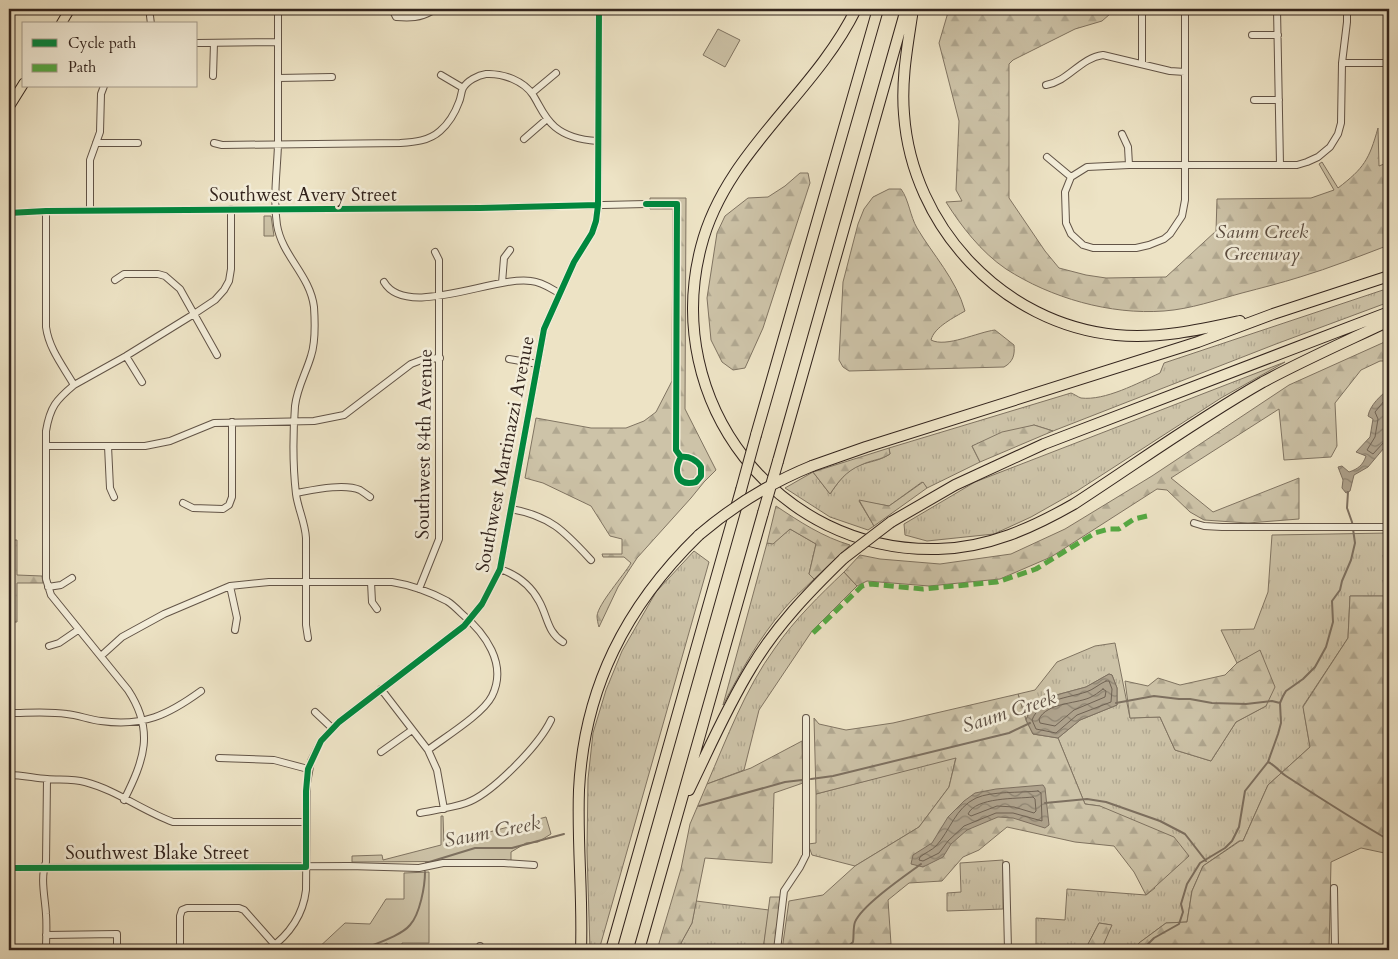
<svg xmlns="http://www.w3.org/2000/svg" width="1398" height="959" font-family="Cardo,serif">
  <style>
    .grass { fill: url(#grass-tufts); stroke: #807462 }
    .forest { fill: url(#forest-firs); stroke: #807462 }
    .green { fill: #cdc3a8; stroke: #807462 }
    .water { fill: url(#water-waves); stroke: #7d7060 }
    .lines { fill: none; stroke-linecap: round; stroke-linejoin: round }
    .shore { stroke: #706354; stroke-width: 1 }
    .stream { stroke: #7d7060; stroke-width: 2 }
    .river { stroke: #aea28c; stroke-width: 10 }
    .minor-casing { stroke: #625447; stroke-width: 8 }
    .major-casing { stroke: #33241d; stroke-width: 11 }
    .highway-casing { stroke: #33241d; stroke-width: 12 }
    .minor { stroke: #f3edd9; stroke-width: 6 }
    .major { stroke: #ede3c5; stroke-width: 9 }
    .highway { stroke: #ede3c5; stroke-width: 10 }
    .highway-bridge-casing { stroke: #33241d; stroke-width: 12; stroke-linecap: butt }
    .highway-bridge { stroke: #ede3c5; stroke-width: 10 }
    .quiet { stroke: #54aa43; stroke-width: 5; stroke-dasharray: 10 5; stroke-linecap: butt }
    .cycleway-casing { stroke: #f3edd9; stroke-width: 9 }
    .cycleway { stroke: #00873e; stroke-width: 6 }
    .labels { text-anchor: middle; stroke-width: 5; stroke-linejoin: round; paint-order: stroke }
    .street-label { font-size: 19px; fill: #33241d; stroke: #f3edd9 }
    .park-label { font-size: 19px; font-style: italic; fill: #5a4c40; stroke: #f3edd9 }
    .water-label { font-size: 20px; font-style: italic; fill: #5e5044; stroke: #f3edd9 }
  </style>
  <defs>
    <pattern id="grass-tufts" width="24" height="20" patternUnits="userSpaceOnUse" patternTransform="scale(1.25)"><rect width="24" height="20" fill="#cdc3a8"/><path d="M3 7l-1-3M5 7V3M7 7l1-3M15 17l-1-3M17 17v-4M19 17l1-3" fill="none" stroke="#b0a790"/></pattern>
    <pattern id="forest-firs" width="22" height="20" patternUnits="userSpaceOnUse" patternTransform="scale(1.25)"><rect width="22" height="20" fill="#cdc3a8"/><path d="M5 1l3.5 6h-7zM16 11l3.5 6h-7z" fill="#b0a790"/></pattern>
    <pattern id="water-waves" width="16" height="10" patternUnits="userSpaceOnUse" patternTransform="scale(1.25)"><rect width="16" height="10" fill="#aea28c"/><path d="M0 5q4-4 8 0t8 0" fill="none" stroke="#8e8472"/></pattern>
  </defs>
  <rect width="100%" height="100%" fill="#ede3c5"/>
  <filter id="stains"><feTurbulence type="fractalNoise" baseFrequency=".004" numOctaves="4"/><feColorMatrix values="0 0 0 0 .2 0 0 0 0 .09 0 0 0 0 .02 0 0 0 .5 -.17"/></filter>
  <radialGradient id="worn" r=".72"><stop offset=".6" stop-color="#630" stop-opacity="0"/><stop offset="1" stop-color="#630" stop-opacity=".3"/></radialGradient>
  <path class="grass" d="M1389,288V302L1276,344L1053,431L1034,425L972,446L980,462L927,488L922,482L889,506L859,501L874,526L868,530L830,517L785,488L813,472L830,494C839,481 847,469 863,464C873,461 881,460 890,454L889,448L1071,393C1074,394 1078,397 1081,398C1105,401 1138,383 1160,373L1164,363Z
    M1285,362L1221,398L1077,491L1031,517L994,534L927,541L905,535L904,524L975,482Z
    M790,529L816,544L809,574L814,579C804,589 793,598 784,609C759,638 741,671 723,705L767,543H773Z
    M1389,533V596H1350L1348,638L1303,706L1310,747L1268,785L1243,841H1239L1203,866L1192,891L1187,922L1166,923L1139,943L1134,950H1101L1111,925L1099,923L1085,950H1036V918L1065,920L1067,889L1146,895L1155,888L1100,806L1085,804L1058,738L1080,720L1117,705V688L1112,675L1109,674L1086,687L1049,697L1031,708L1026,720L1018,694L1035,690L1057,662L1095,646L1115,643L1130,718L1160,717L1175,750L1211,761L1236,722L1266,706L1260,651L1237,663L1221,630L1254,629L1268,592L1272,535Z
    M694,551L709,562L599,950H590L587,851L588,779L593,733L606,690L622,651L656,592Z
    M844,572L857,586L812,631L759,710L744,770L707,784C727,738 745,689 775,648C795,619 819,596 844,572Z
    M956,757L949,787L919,827L855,866L812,855L808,844L816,843V794Z
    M1003,860V909L947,911V893L961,892L960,863Z
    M696,901L769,910L763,950H681V943L692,923Z"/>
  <path class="forest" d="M949,9H1003V12L1006,14L1022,9H1108L1110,14L1102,21L1075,29L1013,60L1009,64V198L1045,251L1059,268L1086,275L1106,278L1166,277L1216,231L1217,199L1311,198L1334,190L1319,164L1322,162L1338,188C1364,168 1369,160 1378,128L1379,166L1389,162V245C1360,256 1330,268 1300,277C1281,283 1261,288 1242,293C1216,300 1191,309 1164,311C1110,315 1051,298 1006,269C981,252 961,226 946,202L962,201L956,190L959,121L939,43Z
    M800,173H808L810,183L763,328L745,368L733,370L722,362L711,340L707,298L717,233L725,216L748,198L768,197L785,186Z
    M889,189H901C909,200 910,216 917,228C933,255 956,279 965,311C955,317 934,327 931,340C946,348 978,332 995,330L1014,345C1015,355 1013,362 1004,367L849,371L843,367L839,360L843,282L858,224L864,209L873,197Z
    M650,198H686L685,409L716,470L704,482L691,498L637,558L618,587L599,627C598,624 597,619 597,616C598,604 624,575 631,563L624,557H603L602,554H622V539L610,536L591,506L543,483L525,478L536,418L591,428H626L644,421L656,412L672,381L673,209H650Z
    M1389,340V361H1380L1361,370L1335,403L1337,446L1331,457L1284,460L1279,409L1171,478L1213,512L1299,478V519L1248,523L1204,520L1190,512L1167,490L1157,489L1051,557L1000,579L929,586L867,581L857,586L844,572L860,555L880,559L940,564L1011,554L1065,529L1152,476L1289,385Z
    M1034,425L1053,431L980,462L972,446L1002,432Z
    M889,448L890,454C881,460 871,460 861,465C846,471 838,482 830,494L813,472Z
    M923,482L927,488L874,526L859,500L889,506Z
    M776,506C800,522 823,537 850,545L814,579L809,574L816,544L790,529L773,544L767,543Z
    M9,540H17V575L42,576L43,583H17V622H9Z
    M1350,596H1389V854L1361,848L1331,862L1329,950H1134L1139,943L1166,923L1187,922L1192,891L1203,866L1240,841H1243L1268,785L1310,747L1303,707L1348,638Z
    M1260,650L1275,687L1266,706L1236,722L1211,761L1175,750L1160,717L1130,718L1125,681L1148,686L1158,678L1180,685L1225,675L1237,663Z
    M1018,694L1026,720L1033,734L1058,738L1085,804L1100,806L1174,837L1189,856L1146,895L1134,872L1114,846L1075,842L1007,827L979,850L963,857L942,881L909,883L888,900L891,944L865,946V950H782L789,901L823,895L855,866L919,827L949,787L956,758L816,794L814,718L819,724L846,730L893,723Z
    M802,741L803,783L774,793L772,863L705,858L692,923L681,943V950H657L681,869L690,824L707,784L751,768Z
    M770,897H780L775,950H763Z
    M1099,923L1112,925L1101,950H1085Z"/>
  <path class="green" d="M718,29L740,40L725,67L703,55Z
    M264,216H271L274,236H264Z
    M441,816H443L444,844L546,817L551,834L538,842L526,843L511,852V861L352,862V856L382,855L383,860L441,845Z
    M429,872V943H402V950H390L387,943L372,950H316L345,923L370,924L386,899H404V873Z"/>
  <path class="water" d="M1389,389V442L1368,467L1354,475L1350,491L1346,493L1342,488L1343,480L1338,467L1342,466L1349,472C1358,469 1363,465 1366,456L1356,452L1370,437L1373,419L1368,416C1370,405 1381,395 1389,389Z
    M1109,674L1112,675L1117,688V705L1080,720L1058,738L1033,734L1026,720L1031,708L1049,697L1086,687Z
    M1043,785L1045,788L1049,825L1045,828L1013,818L998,817L967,830L951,844L943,857L923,867L911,864L913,855L932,843L948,817L964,801L975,793L996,789Z"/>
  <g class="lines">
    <path class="shore" d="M1389,395L1375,412L1378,419L1375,437L1367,450L1373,454L1384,442L1389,441
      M1106,681H1109L1112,689L1111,702L1077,715L1056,733L1036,729L1032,720C1040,699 1068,698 1086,692C1093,690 1099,684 1106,681Z
      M1103,689L1106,691L1105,697L1074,710L1055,726L1040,723L1039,719C1047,703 1074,704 1089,698C1094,696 1099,692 1103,689Z
      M1038,791L1041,793L1042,821L1013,813H996L964,826L948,841L939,853L923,861L919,860L920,857C925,853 932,850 936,846C950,831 955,808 976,798C992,791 1020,793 1038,791Z
      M1033,797L1035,799L1036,811L1034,813L1014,807L997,806L971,816L968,814C976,797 1016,799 1033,797Z"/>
    <path class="stream" d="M1116,703L1154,696L1179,699H1190L1212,703L1246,704L1272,701L1280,703
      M1268,762C1275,765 1280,772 1286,776C1320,798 1354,820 1389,840
      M811,779L833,776L1009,733L1030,723
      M1045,803L1087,799L1106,802L1160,821L1185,834L1206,861
      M699,806L785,782L802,780
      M426,863L475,848H512L564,834
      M361,950C374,944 401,936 410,925C420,914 425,886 425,872
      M844,950L853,942C854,936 853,927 855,922C862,905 906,875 921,864
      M1142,950L1154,938L1179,924L1183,912L1181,904L1187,884L1200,863L1225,848L1232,841L1239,827L1245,791L1268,762L1278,734L1281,723L1280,703L1283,696L1286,691L1303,679L1315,667L1326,647L1333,622L1332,601L1340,590L1342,581L1351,560L1355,543L1352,522L1347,508L1348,492"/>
    <path class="river" d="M1388,390L1389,385"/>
    <defs>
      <path id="minor" d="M278,9C278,54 278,100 278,145C277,172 273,199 277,225C282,256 310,275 314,307C315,322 316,341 311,356C306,373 297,388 295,406C293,433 293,468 296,494C298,509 305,522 306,538V625L308,638
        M392,9L396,17C410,18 420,18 432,11
        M1142,9V64
        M1185,9V200L1182,216L1170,234L1164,239L1149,245L1136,248H1093L1083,245L1071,234L1066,223L1065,192L1071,177L1087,167L1129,165H1297L1307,162L1318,157L1330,147L1338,134L1341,123L1342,63L1347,22V9
        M1277,9L1280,165
        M150,16L151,24
        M1252,35H1278
        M196,43L278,42
        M1342,63H1389
        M441,75L463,88
        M213,76L214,43
        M278,78L332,77
        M1046,85C1069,81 1080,58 1103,55L1170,71L1185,72
        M532,93L556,73
        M1254,100H1279
        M1122,134L1128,147L1129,165
        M524,139L547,119
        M96,143H138
        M214,143L222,145L400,143C414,142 429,141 440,131C448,124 455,113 459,102C461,98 461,92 463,88C467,81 478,75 486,74C503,73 524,81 533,95C540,106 544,118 555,127C567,137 581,140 597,141
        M1047,157L1071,177
        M90,210V160L100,132L101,94L104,86
        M46,211V327C49,349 63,366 74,385C56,400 50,407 46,431V579L51,595L128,690C155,731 144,760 124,800
        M9,213L46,211L480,208L646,204
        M115,280L124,274H158L165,276L180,289L217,355
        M384,282C406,320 496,275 531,281C542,282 550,288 559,293
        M502,283L504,258L510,250
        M126,356L142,382
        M509,359L538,364
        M74,385L126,356L194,314L215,300L224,290L229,281L231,269V209
        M46,446H145L170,441L214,423L314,421L344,415L411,364L424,359L440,358
        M108,446L110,488L114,497
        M296,493C313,490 344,483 360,490C363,492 366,494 370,497
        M183,503L193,508L223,509L229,505L232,497V422
        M511,509C551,516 565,532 591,560
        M1194,523L1204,526L1222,527H1389
        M500,569C517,575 531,586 539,601C548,617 547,632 563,642
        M371,582L372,602L377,609
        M230,586L237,618L235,630
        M48,587L61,585L72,578
        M419,589L439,539V260L435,252
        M49,646L59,643L78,630
        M101,656L122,637L164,614L230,586L269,582H392C411,585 430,592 447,601C452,604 457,609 461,613C485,633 508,664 492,696C483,714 445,737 428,750
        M381,689L428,750L437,770L444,809
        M315,712L332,728
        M9,713C28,713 48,711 67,714C78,715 90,720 101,721C143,727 168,715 201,691
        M381,752L412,730
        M219,758L274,760L308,769
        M9,775C22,775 34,778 47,779C60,780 73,779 85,782C116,790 143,811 173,822H306
        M420,813C435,810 451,808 466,803C492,794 539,745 551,720
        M1006,865L1008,950
        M9,868L349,866L419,868L443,863H504L534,865
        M1334,888L1335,950
        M46,935L117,934V950
        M46,950C46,938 47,926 46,914C45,897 40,878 46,862L47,779
        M180,950V916L182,910L187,908H239L244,910L275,945
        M268,950C289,935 303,916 306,890L307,783L311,761L321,741L339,722L464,626L482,604L500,569L544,329L574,262L592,233L596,221L598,205L599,9
        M480,950V946
        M777,950L784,891L800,867L806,855V718"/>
      <path id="major" d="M61,24L70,9
        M9,107L24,83"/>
      <path id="highway" d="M856,9C814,95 725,152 701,247C661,401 777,553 938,549C988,548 1032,528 1074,504C1137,463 1198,419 1263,382C1304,360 1347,341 1389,321
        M913,9C908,44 901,78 904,114C912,227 1003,324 1116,335C1159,339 1199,330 1240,321
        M756,435L878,9
        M778,461L906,9
        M812,466L866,447L1198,342L1273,314L1389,276
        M891,522L955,485L1044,444L1389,312
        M689,790C709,749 727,707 751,668C776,626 809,592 844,558
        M581,950C583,897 577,844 579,790C584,688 626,606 699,535
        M611,950L741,490
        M639,950L763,513"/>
    </defs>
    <use href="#minor" class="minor-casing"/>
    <use href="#major" class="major-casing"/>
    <use href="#highway" class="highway-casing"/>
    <use href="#minor" class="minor"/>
    <use href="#major" class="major"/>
    <use href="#highway" class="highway"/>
    <defs>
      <path id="highway-bridge" d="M741,490L756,435
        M763,513L778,461
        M699,535C733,506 770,483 812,466
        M844,558L891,522"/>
    </defs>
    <use href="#highway-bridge" class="highway-bridge-casing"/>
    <use href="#highway-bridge" class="highway-bridge"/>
    <path class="quiet" d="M813,633L862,586L870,584L923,589L997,582L1036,569L1095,533L1109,529H1119L1134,519L1147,516"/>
    <defs>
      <path id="cycleway" d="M646,204H677L676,450L681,457C673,471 677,487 696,482L701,476V467C697,460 689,456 681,457
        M9,213L46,211L480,208L598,205
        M9,868L306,867V791L308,769L321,741L339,722L464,626L482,604L500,569L544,329L574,262L592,233L596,221L598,205L599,9"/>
    </defs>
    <use href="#cycleway" class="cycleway-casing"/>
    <use href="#cycleway" class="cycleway"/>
  </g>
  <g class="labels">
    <g class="street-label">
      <text x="303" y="201">Southwest Avery Street</text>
      <text transform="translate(423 444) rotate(-89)" y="7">Southwest 84th Avenue</text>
      <text transform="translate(504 454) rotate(-79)" y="7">Southwest Martinazzi Avenue</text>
      <text x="157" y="859">Southwest Blake Street</text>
    </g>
    <g class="park-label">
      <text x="1262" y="238">Saum Creek<tspan x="1262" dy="22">Greenway</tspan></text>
    </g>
    <g class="water-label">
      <text transform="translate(1009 711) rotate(-18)" y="7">Saum Creek</text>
      <text transform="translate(492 831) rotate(-11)" y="7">Saum Creek</text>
    </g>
  </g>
  <rect width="1398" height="959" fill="none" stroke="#ede3c5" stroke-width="30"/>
  <rect x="10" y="10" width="1378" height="939" fill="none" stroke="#33241d" stroke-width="2.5"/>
  <rect x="15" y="15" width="1368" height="929" fill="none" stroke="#33241d"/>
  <rect x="22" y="22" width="175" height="65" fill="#f3edd9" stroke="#a69d8e"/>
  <rect x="32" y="39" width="25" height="8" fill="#00873e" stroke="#a69d8e"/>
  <text x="68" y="48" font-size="15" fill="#33241d">Cycle path</text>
  <rect x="32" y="64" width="25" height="8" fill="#54aa43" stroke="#a69d8e"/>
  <text x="68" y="72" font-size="15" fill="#33241d">Path</text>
  <rect width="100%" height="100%" filter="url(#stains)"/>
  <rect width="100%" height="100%" fill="url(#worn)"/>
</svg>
